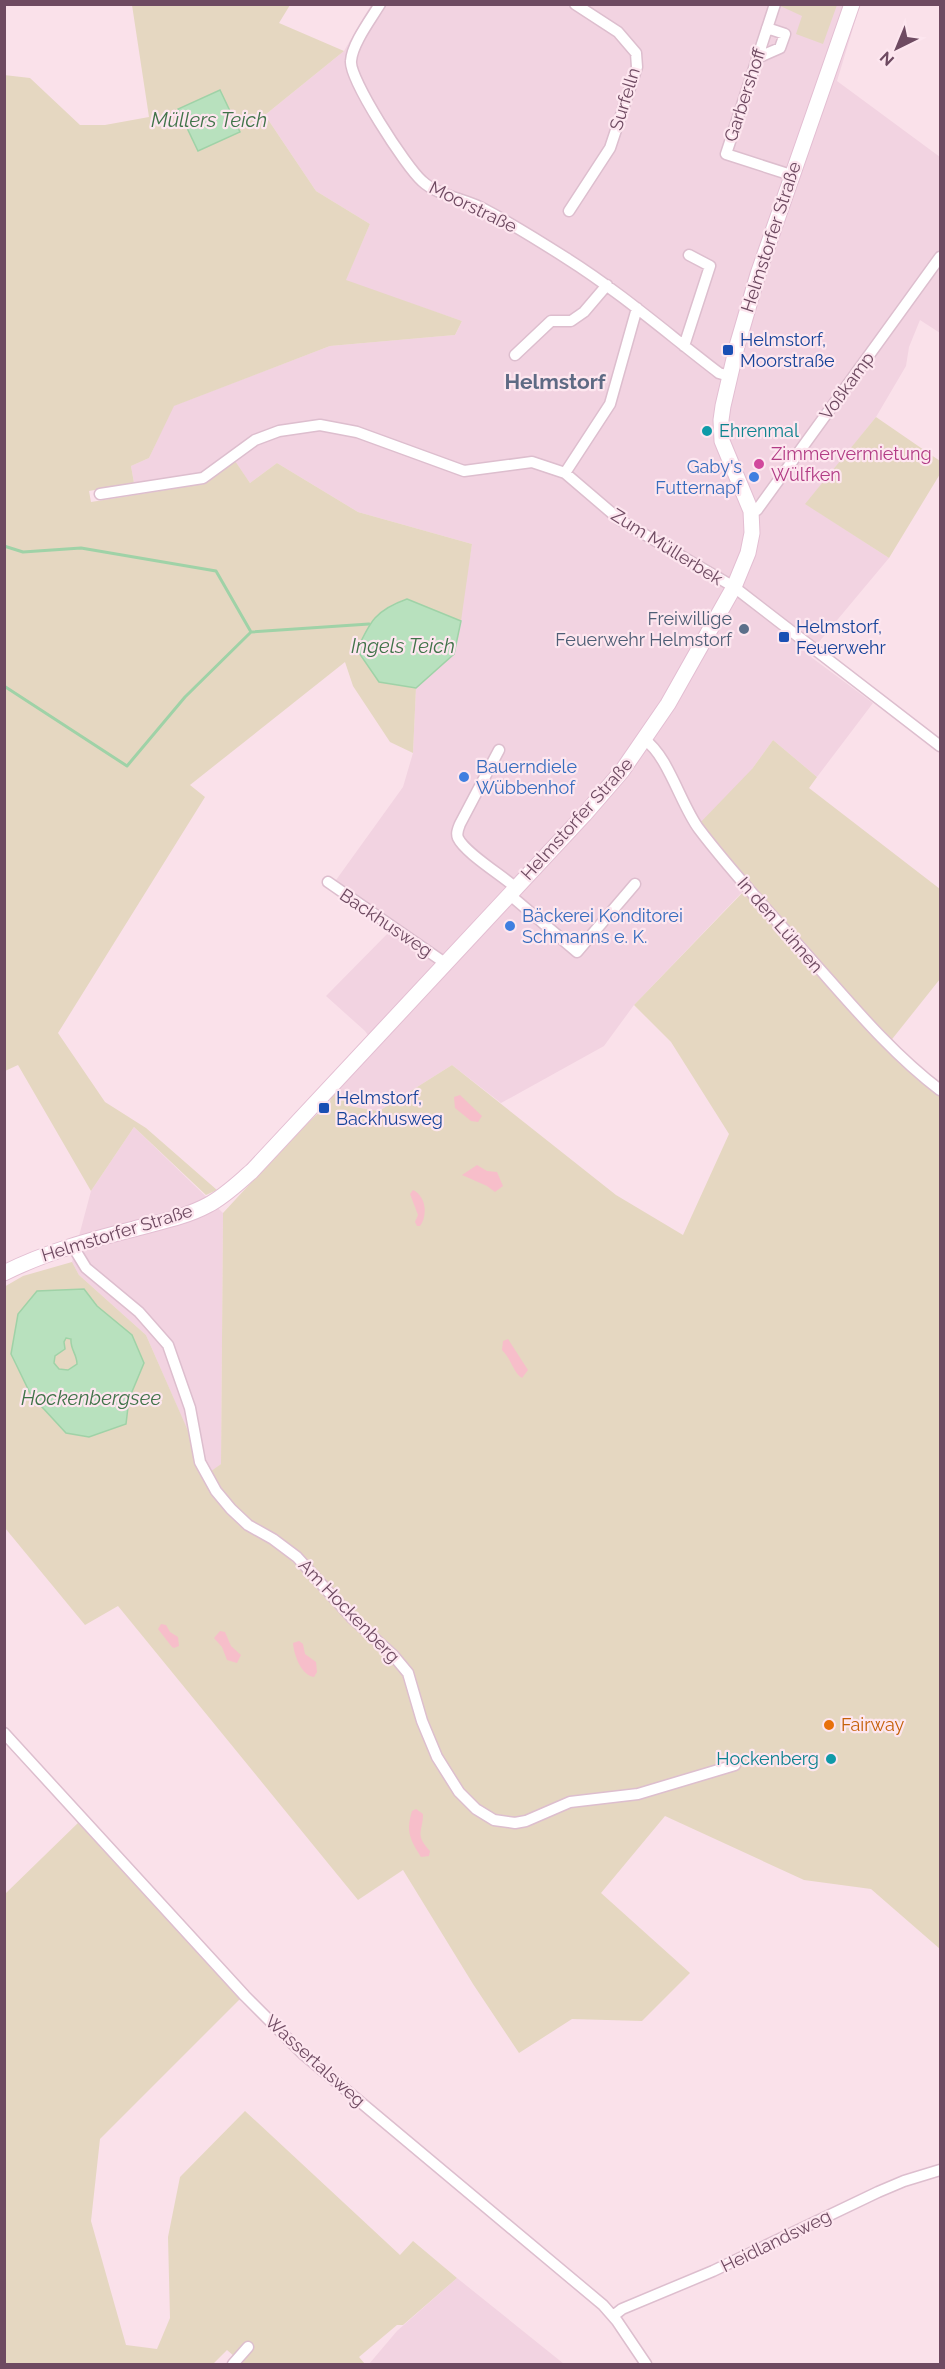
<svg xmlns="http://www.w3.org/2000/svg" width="945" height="2369" font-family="Raleway,sans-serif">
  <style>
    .residential { fill: #f2d3e1 }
    .green { fill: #e5d7c1; fill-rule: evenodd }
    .sand { fill: #f7beca }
    .water { fill: #b8e1be; stroke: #9fd2a7; stroke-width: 1.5; fill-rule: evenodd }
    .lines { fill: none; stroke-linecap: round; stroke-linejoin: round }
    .stream { stroke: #9fd2a7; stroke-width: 3 }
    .street-casing { stroke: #ddbece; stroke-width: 13 }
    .secondary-casing { stroke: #e3bed2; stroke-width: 17 }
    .street { stroke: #fff; stroke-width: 10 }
    .secondary { stroke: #fff; stroke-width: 15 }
    .transit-dot { fill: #1a4fb4; stroke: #fde6ef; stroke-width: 2 }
    .culture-dot { fill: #0f9aa8; stroke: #fde6ef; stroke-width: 2 }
    .hotel-dot { fill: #d1479c; stroke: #fde6ef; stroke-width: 2 }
    .shop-dot { fill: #3f7fe0; stroke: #fde6ef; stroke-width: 2 }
    .service-dot { fill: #5c6f8a; stroke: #fde6ef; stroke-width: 2 }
    .food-dot { fill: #e8710a; stroke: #fde6ef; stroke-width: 2 }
    .labels { text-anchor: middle; stroke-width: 4.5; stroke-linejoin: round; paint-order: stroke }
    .street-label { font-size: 18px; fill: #6e4a61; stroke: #fde6ef }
    .transit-label { font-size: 18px; fill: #164399; stroke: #fde6ef; text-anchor: start }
    .culture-label { font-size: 18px; fill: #0d838f; stroke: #fde6ef; text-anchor: start }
    .hotel-label { font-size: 18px; fill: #b23c85; stroke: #fde6ef; text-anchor: start }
    .shop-label { font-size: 18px; fill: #366cbe; stroke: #fde6ef; text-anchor: start }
    .service-label { font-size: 18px; fill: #4e5e75; stroke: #fde6ef; text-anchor: end }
    .food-label { font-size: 18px; fill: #c56008; stroke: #fde6ef; text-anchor: start }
    .water-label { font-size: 20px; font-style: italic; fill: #407349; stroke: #fde6ef }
    .quarter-label { font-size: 21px; font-weight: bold; fill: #5e6a84; stroke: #fde6ef }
  </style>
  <rect width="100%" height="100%" fill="#fae1ea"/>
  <path class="residential" d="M371,5H860L837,81L940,157V333L920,320L909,347L906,366L876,417L806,504L889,558L818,643L811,657L873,703L817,777L773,740L752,769L747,887L634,1005L604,1046L501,1103L452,1065L379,1111L349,1106L336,1091L376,1047L365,1031L326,996L391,930L331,887L403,787L413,753L416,688L454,654L472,544L358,512L277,463L250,483L228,452L201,473L134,483L131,466L149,458L173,406L330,346L455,335L462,321L345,281L370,224L316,191L265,115L344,51Z
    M134,1127L223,1213L221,1464L207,1475L146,1335L79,1275L72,1262L91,1191Z
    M457,2278L564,2364H369L397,2331Z"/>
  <path class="green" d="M776,4L837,5L823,44L796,34L802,16Z
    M132,5H290L279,23L344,51L265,115L316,191L370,224L346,280L462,321L455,335L330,346L174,406L149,458L131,466L134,483L89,491L91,502L203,484L235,461L250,483L277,463L358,512L472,544L461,621L406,599C376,610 370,621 357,649L379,682L416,688L413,753L390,742L353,686L345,662L190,785L205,797L58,1033L105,1102L146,1128L217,1190L206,1195L134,1127L91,1191L18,1065L5,1071L4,75L30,78L80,125H105L149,117Z
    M876,417L940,461V474L889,558L805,504Z
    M773,740L817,777L809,788L940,889V979L889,1043L940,1086V1949L871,1889L804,1880L665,1816L601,1893L690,1973L642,2021L572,2019L519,2053L473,1984L403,1870L358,1900L118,1606L85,1625L5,1528L4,1287L23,1276L72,1262L79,1275L146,1335L207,1474L221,1464L223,1213L293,1137L330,1102L331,1096L336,1091L349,1106L379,1111L452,1065L616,1195L683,1235L729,1134L671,1042L634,1005L747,888L697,826L752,769ZM84,1289L97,1306L132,1335L144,1363L129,1400L126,1424L31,1395L23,1377Z
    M66,1338L71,1339C72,1348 77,1355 77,1364L68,1370L59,1369L54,1363L55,1356Z
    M80,1821L242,1997L100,2139L91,2221L126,2345L157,2349L170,2318L168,2237L180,2177L245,2111L400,2255L413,2241L457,2278L403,2325H397L359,2357L365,2364H243L227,2350L213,2364H5V1894Z"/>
  <path class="sand" d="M460,1095L482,1116L478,1122L471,1121L455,1108L454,1097Z
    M477,1165L487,1171L497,1172L503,1186L495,1192L487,1186L462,1175Z
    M413,1190C426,1196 428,1215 420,1226H417L415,1222L418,1215L410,1194Z
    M508,1339L528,1370L522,1378C513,1372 512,1360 502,1350L503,1341Z
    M161,1624L166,1625L170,1632L178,1637L179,1646L174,1648L172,1647L158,1629Z
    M220,1631L225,1632L231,1646L241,1655L237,1663L227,1660L222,1647L214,1638Z
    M299,1641L303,1644L305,1654L316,1662L317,1672L314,1677C301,1675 294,1655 293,1643Z
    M416,1809L423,1814C423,1832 414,1834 430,1851L429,1856L421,1857C409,1839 406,1830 412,1811Z"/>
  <path class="water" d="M220,90L240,132L198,151L178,109Z
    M407,599L461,621L454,654L416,688L379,682L357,650C370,621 376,610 407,599Z
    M84,1289L97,1306L132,1335L144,1363L129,1399L126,1424L89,1437L66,1433L31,1395L11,1354L18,1314L37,1291ZM66,1338L71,1339C70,1349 77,1354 77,1364L68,1370L59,1369L54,1363L55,1356L65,1349L64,1342Z"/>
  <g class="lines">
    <path class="stream" d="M4,546L23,552L81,548L216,571L251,632L369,624
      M4,686L127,766L185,697L251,632"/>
    <defs>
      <path id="street" d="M380,4C371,19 352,44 351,61C349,79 406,167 422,181C437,195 461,198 480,207C509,222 538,240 566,258C620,292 668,334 719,373L729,376
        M775,4L726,154L791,175
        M757,58L780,48L785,34L767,28
        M569,211L610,148L637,67L636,53L618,32L575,4
        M684,346L710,266L689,255
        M515,355L551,321H571L584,312L607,285
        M565,473L610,404L637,308
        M100,494L203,478L255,440L279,431L320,425L357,432L464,471L532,462L565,473L620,520L734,587L940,746
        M751,511L757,510L940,257
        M645,740C668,756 681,805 699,829C733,874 772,915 809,957C850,1003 891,1053 940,1090
        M499,750L460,824C458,829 456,833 458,838C465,853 503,876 516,888
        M328,882L445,963
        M510,895L577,952L635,884
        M72,1245L86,1268L139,1312L168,1345L190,1408L200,1462L216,1491L231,1509L248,1525L273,1539L297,1557L352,1618L393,1655L408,1673L422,1721L437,1757L459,1792L476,1809L494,1820L515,1823L526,1821L570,1802L638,1794L735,1765
        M4,1733L245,1996L303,2054L603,2305L617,2321L646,2364
        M613,2316L622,2309L713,2271L878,2192L904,2181L940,2170
        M233,2364L248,2347"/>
      <path id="secondary" d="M4,1273C46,1252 90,1240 134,1229C159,1222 186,1217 208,1205C225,1196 238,1183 252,1171L584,815L622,771L668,704L734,587L748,553L752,533L751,511L722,441L721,420L723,406L737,346L758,274L852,4"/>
    </defs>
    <use href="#street" class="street-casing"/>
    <use href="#secondary" class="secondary-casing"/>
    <use href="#street" class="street"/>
    <use href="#secondary" class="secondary"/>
  </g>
  <g class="transit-dot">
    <rect x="722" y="344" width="12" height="12" rx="3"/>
    <rect x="778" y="631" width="12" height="12" rx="3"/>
    <rect x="318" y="1102" width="12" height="12" rx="3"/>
  </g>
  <g class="culture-dot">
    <circle cx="707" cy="431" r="6"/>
    <circle cx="831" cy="1759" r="6"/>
  </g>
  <circle class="hotel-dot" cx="759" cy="464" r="6"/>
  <g class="shop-dot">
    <circle cx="754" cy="477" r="6"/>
    <circle cx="464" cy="777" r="6"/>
    <circle cx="510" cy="926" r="6"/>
  </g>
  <circle class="service-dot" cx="744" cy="629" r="6"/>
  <circle class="food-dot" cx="829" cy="1725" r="6"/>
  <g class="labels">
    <g class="street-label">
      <text transform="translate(745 95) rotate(-72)" y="6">Garbershoff</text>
      <text transform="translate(625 99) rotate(-73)" y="6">Surfelln</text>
      <text transform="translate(473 207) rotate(26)" y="6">Moorstraße</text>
      <text transform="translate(771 237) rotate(-72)" y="6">Helmstorfer Straße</text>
      <text transform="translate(847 386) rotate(-54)" y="6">Voßkamp</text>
      <text transform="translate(667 547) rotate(32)" y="6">Zum Müllerbek</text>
      <text transform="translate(577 819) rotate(-48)" y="6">Helmstorfer Straße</text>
      <text transform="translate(386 923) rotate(34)" y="6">Backhusweg</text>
      <text transform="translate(780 925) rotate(49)" y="6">In den Lühnen</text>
      <text transform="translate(117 1233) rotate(-17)" y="6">Helmstorfer Straße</text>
      <text transform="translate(349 1611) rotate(46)" y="6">Am Hockenberg</text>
      <text transform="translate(315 2061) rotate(42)" y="6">Wassertalsweg</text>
      <text transform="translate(776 2241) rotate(-26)" y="6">Heidlandsweg</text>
    </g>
    <g class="transit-label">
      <text x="740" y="346">Helmstorf,<tspan x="740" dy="21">Moorstraße</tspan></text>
      <text x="796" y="633">Helmstorf,<tspan x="796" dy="21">Feuerwehr</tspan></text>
      <text x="336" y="1104">Helmstorf,<tspan x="336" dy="21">Backhusweg</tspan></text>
    </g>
    <g class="culture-label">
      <text x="719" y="437">Ehrenmal</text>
      <text x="819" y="1765" text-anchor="end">Hockenberg</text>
    </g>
    <g class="hotel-label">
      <text x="771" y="460">Zimmervermietung<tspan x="771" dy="21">Wülfken</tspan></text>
    </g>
    <g class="shop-label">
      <text x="742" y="473" text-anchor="end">Gaby's<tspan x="742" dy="21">Futternapf</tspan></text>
      <text x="476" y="773">Bauerndiele<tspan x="476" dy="21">Wübbenhof</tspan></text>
      <text x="522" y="922">Bäckerei Konditorei<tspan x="522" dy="21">Schmanns e. K.</tspan></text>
    </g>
    <g class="service-label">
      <text x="732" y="625">Freiwillige<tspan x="732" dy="21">Feuerwehr Helmstorf</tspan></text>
    </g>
    <g class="food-label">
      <text x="841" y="1731">Fairway</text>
    </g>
    <g class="water-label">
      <text x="209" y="127">Müllers Teich</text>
      <text x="403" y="653">Ingels Teich</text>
      <text x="91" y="1405">Hockenbergsee</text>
    </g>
    <g class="quarter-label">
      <text x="555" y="389">Helmstorf</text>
    </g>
  </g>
  <rect width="945" height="2369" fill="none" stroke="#6e4a61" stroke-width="12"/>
  <g transform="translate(897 48) rotate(223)" stroke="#fde6ef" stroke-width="4.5" paint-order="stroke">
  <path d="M0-4.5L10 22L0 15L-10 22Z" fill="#6e4a61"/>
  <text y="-9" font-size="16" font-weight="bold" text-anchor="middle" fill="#6e4a61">N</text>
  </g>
</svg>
